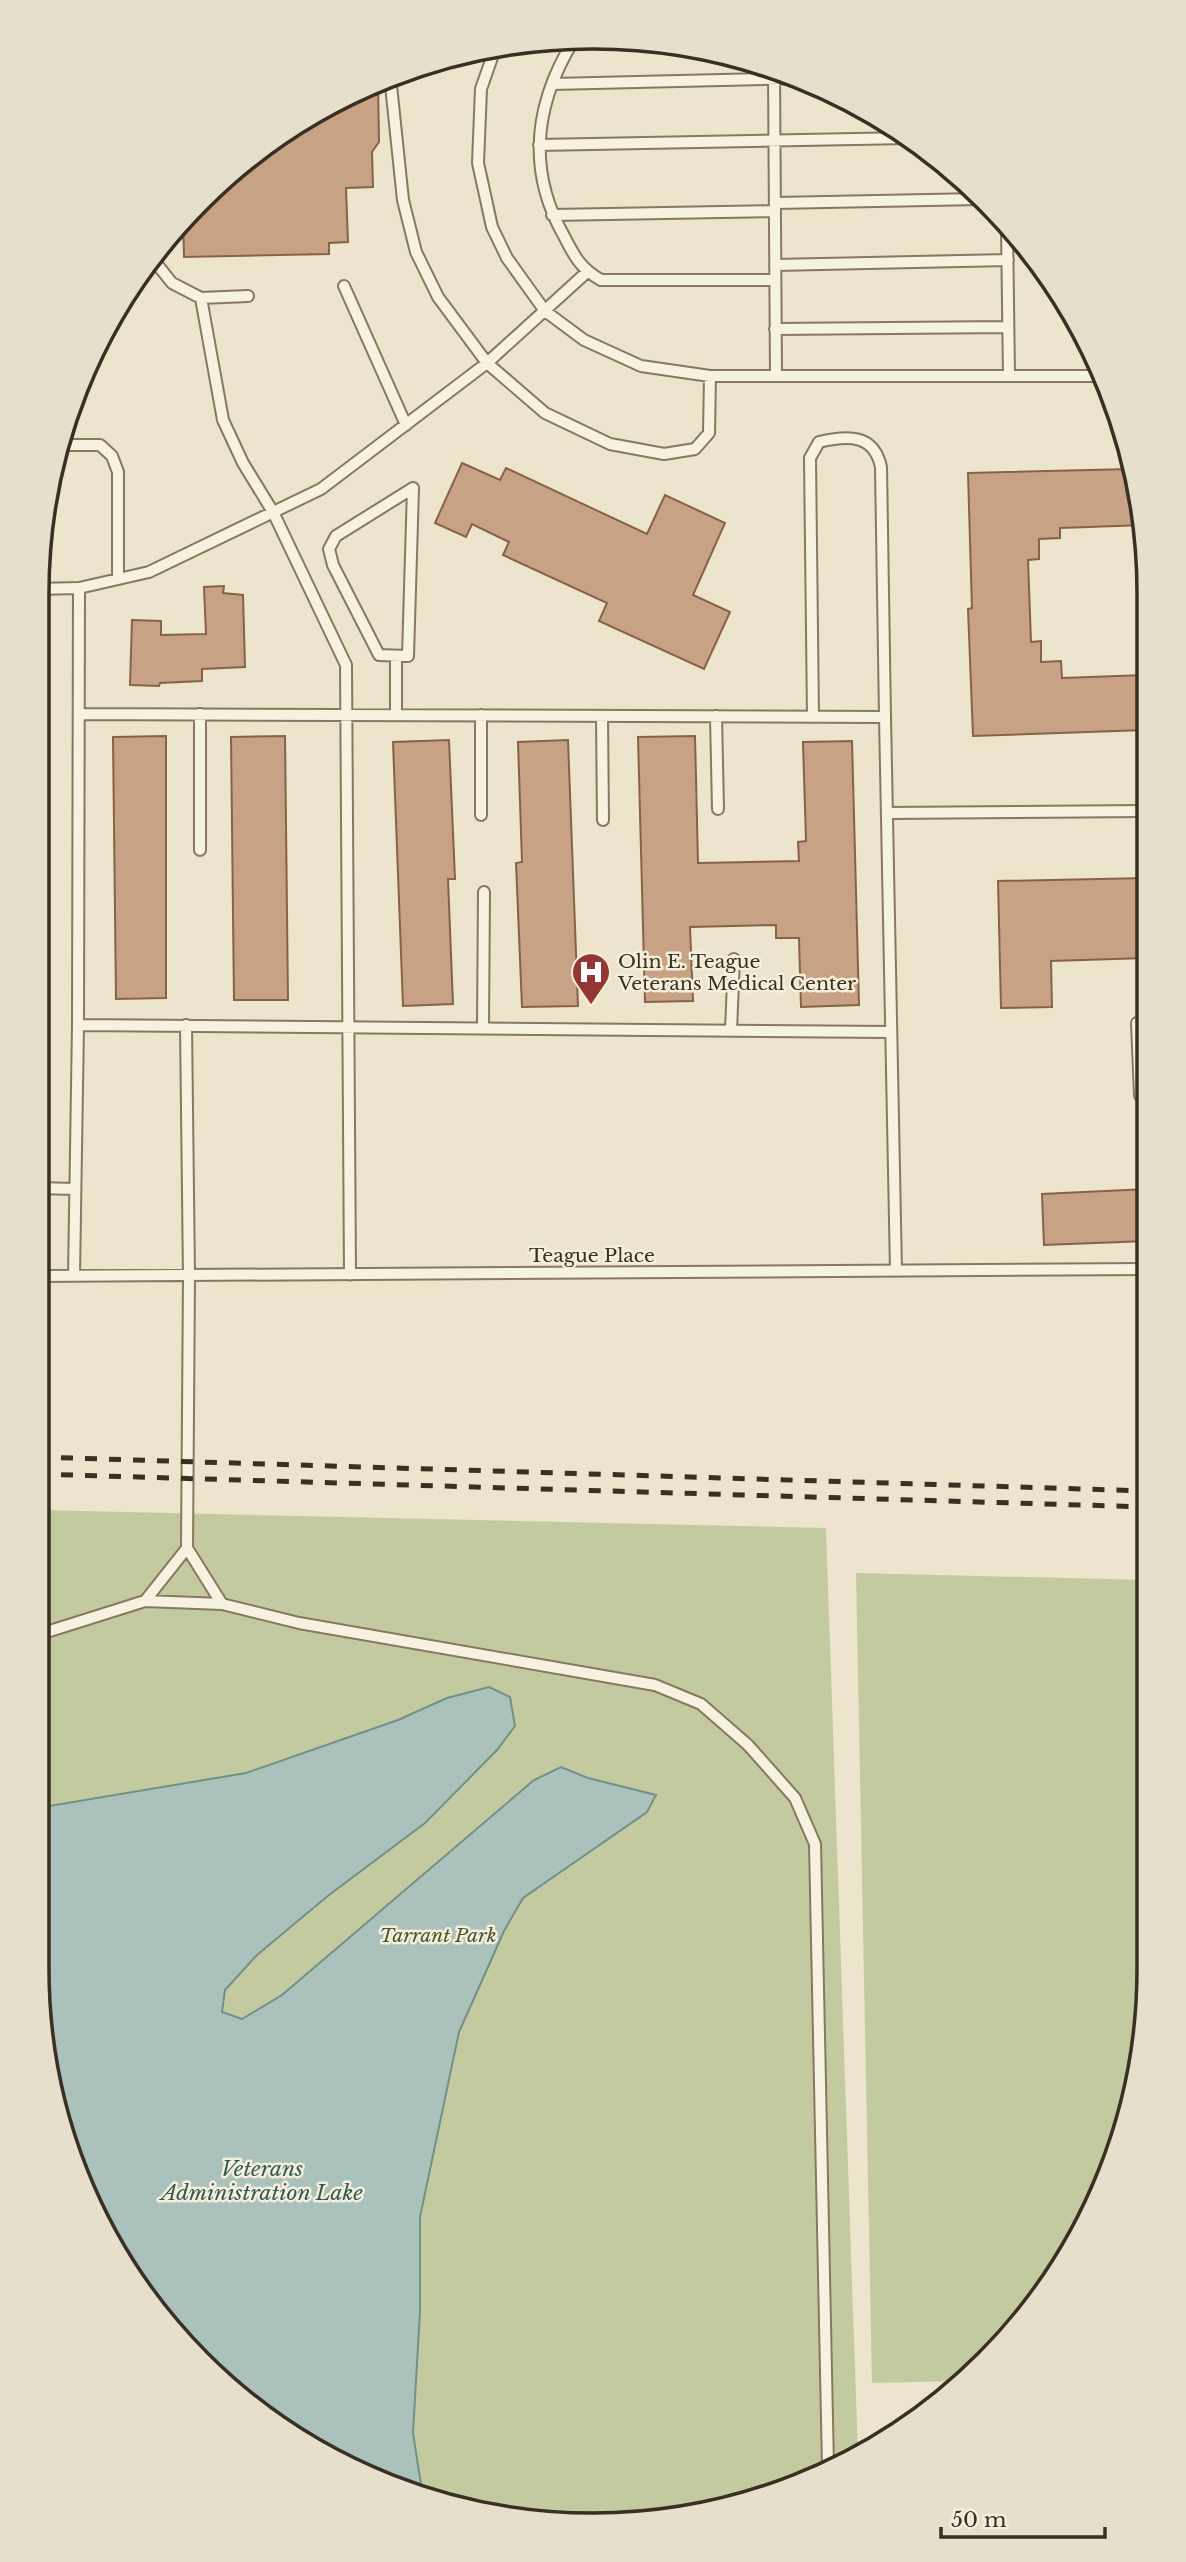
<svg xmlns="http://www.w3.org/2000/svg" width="1186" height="2562" font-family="'Libre Baskerville',serif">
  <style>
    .green { fill: #c4caa0 }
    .water { fill: #abc1bc; stroke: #729089; stroke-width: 2 }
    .building { fill: #c7a285; stroke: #866248; stroke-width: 2 }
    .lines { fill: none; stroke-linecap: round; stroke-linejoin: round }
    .service-casing { stroke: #887761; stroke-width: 14 }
    .service { stroke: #f7f1df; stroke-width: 10 }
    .rail { stroke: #3a2f23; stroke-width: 5; stroke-dasharray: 12 12; stroke-linecap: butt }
    .labels { text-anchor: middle; stroke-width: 5; stroke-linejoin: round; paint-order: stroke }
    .poi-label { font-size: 19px; fill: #3a2f23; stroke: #f4eedb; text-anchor: start }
    .street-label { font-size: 19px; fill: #3a2f23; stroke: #f4eedb }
    .park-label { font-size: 19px; font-style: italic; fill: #49552b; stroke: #f4eedb }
    .water-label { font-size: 21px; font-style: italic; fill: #335957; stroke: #f4eedb }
    .rim { fill: none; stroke: #3a2f23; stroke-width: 3.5 }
  </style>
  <rect width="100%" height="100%" fill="#ece4cc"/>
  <path class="green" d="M37,1510L826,1528L858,2456L701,2515L593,2525L485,2515L315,2451L175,2335L111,2247L66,2148L37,1969Z
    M856,1573L1148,1580L1149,1969L1139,2077L1107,2181L1011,2336L956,2381L872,2383Z"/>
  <path class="water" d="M489,1687L510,1697L515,1726L497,1750L425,1823L329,1895L257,1955L225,1990L222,2012L242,2019L282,1995L534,1780L561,1767L588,1778L656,1795L647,1812L523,1898L504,1931L459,2032L420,2217V2311L413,2433L422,2491L315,2451L175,2335L111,2247L66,2148L37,1969V1808L246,1773L398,1720L447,1698Z"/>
  <path class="building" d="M378,80L379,142L372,152L373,187L346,188L348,242L329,243V254L184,257L183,220L199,200L284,131Z
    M462,463L500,480L506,468L647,534L665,495L725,523L693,595L730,612L704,669L599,621L607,603L503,555L509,542L472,524L466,537L435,523Z
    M1131,469L1144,525L1060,528V538L1039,539V559L1028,560L1031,642L1041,641V662L1061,661L1062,678L1145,675V730L973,736L968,609L972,608L968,473Z
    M224,586L223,593L243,595L245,667L202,669V681L160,683L159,686L130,685L132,620L161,621V635L206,634L204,587Z
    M166,736V998L116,999L113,737Z
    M285,736L288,1000H234L231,737Z
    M695,736L698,863L799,861L798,842L806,841L803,742L852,741L859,1005L801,1007L799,938H776V925L690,927L693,1001L645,1002L638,737Z
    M449,740L455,879H448L453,1004L403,1006L393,742Z
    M568,740L578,1006L522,1007L516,863L522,862L518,742Z
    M1146,878V958L1051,961L1052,1007L1001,1008L998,881Z
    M1147,1189V1241L1044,1245L1042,1194Z"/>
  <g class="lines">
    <defs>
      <path id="service" d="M575,38C535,102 526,169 564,236C574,256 581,269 601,280H775
        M496,46L481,89L478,163L492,227L507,258L545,311L584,340L641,366L710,376H1105
        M774,70L776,376
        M390,76L403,200L416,252L438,297L487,363L545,413L610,444L664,454L695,449L709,433L710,376
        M552,84L802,78
        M539,145L908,138
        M775,203L979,199
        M552,215L775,211
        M1007,228L1009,376
        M152,258L172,283L201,298L248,296
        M775,265L1008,260
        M344,286L406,425
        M201,298L223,420L243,463L273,512L346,665L350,1275
        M775,329L1008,327
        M59,445H100L112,456L118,472V579
        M413,488L408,656L379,655L333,565L329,549L336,536Z
        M41,549L42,589
        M37,589L79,588L149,572L321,489L487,363L587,272
        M79,714L885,717L896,1271
        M200,714V850
        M396,714V656
        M481,715V815
        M602,716L603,820
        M716,716L718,809
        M813,717L810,458L819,442C848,435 874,434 881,467L885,717
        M887,813L1145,811
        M1137,1023L1140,1095L1146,1096
        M78,1025L891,1032
        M186,1025L189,1276L187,1548L222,1604L299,1623L655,1685L701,1704L748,1745L795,1798L815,1844L828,2467
        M483,1028L484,892
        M731,1030L734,959
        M37,1188L75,1189
        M37,1276L1147,1269
        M74,1276L78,1025L79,588
        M145,1601L222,1604
        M37,1635L145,1601L187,1548"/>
    </defs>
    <use href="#service" class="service-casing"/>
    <use href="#service" class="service"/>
    <path class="rail" d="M37,1457L1148,1491
      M37,1474L1148,1507"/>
  </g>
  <defs>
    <symbol id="hospital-pin" viewBox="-11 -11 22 30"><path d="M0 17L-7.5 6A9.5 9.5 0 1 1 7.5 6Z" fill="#933735" stroke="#f4eedb"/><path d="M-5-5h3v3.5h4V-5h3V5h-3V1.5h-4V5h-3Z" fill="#fff"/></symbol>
  </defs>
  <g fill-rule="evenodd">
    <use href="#hospital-pin" x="569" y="950" width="44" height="60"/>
  </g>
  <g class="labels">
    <g class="poi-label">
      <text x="618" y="968">Olin E. Teague<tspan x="618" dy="22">Veterans Medical Center</tspan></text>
    </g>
    <g class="street-label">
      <text x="592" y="1262">Teague Place</text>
    </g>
    <g class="park-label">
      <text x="438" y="1942">Tarrant Park</text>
    </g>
    <g class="water-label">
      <text x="262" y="2176">Veterans<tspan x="262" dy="24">Administration Lake</tspan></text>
    </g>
  </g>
  <path d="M0 0H1186V2562H0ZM593 49H593A544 544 0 0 1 1137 593V1969A544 544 0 0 1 593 2513H593A544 544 0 0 1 49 1969V593A544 544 0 0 1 593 49Z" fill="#e5dfcc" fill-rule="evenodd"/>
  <path class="rim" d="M593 49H593A544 544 0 0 1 1137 593V1969A544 544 0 0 1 593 2513H593A544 544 0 0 1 49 1969V593A544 544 0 0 1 593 49Z"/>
  <path d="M941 2527v10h164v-10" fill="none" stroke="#3a2f23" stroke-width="3.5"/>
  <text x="951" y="2527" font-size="21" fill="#3a2f23" stroke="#f4eedb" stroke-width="5" paint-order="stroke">50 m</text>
</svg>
